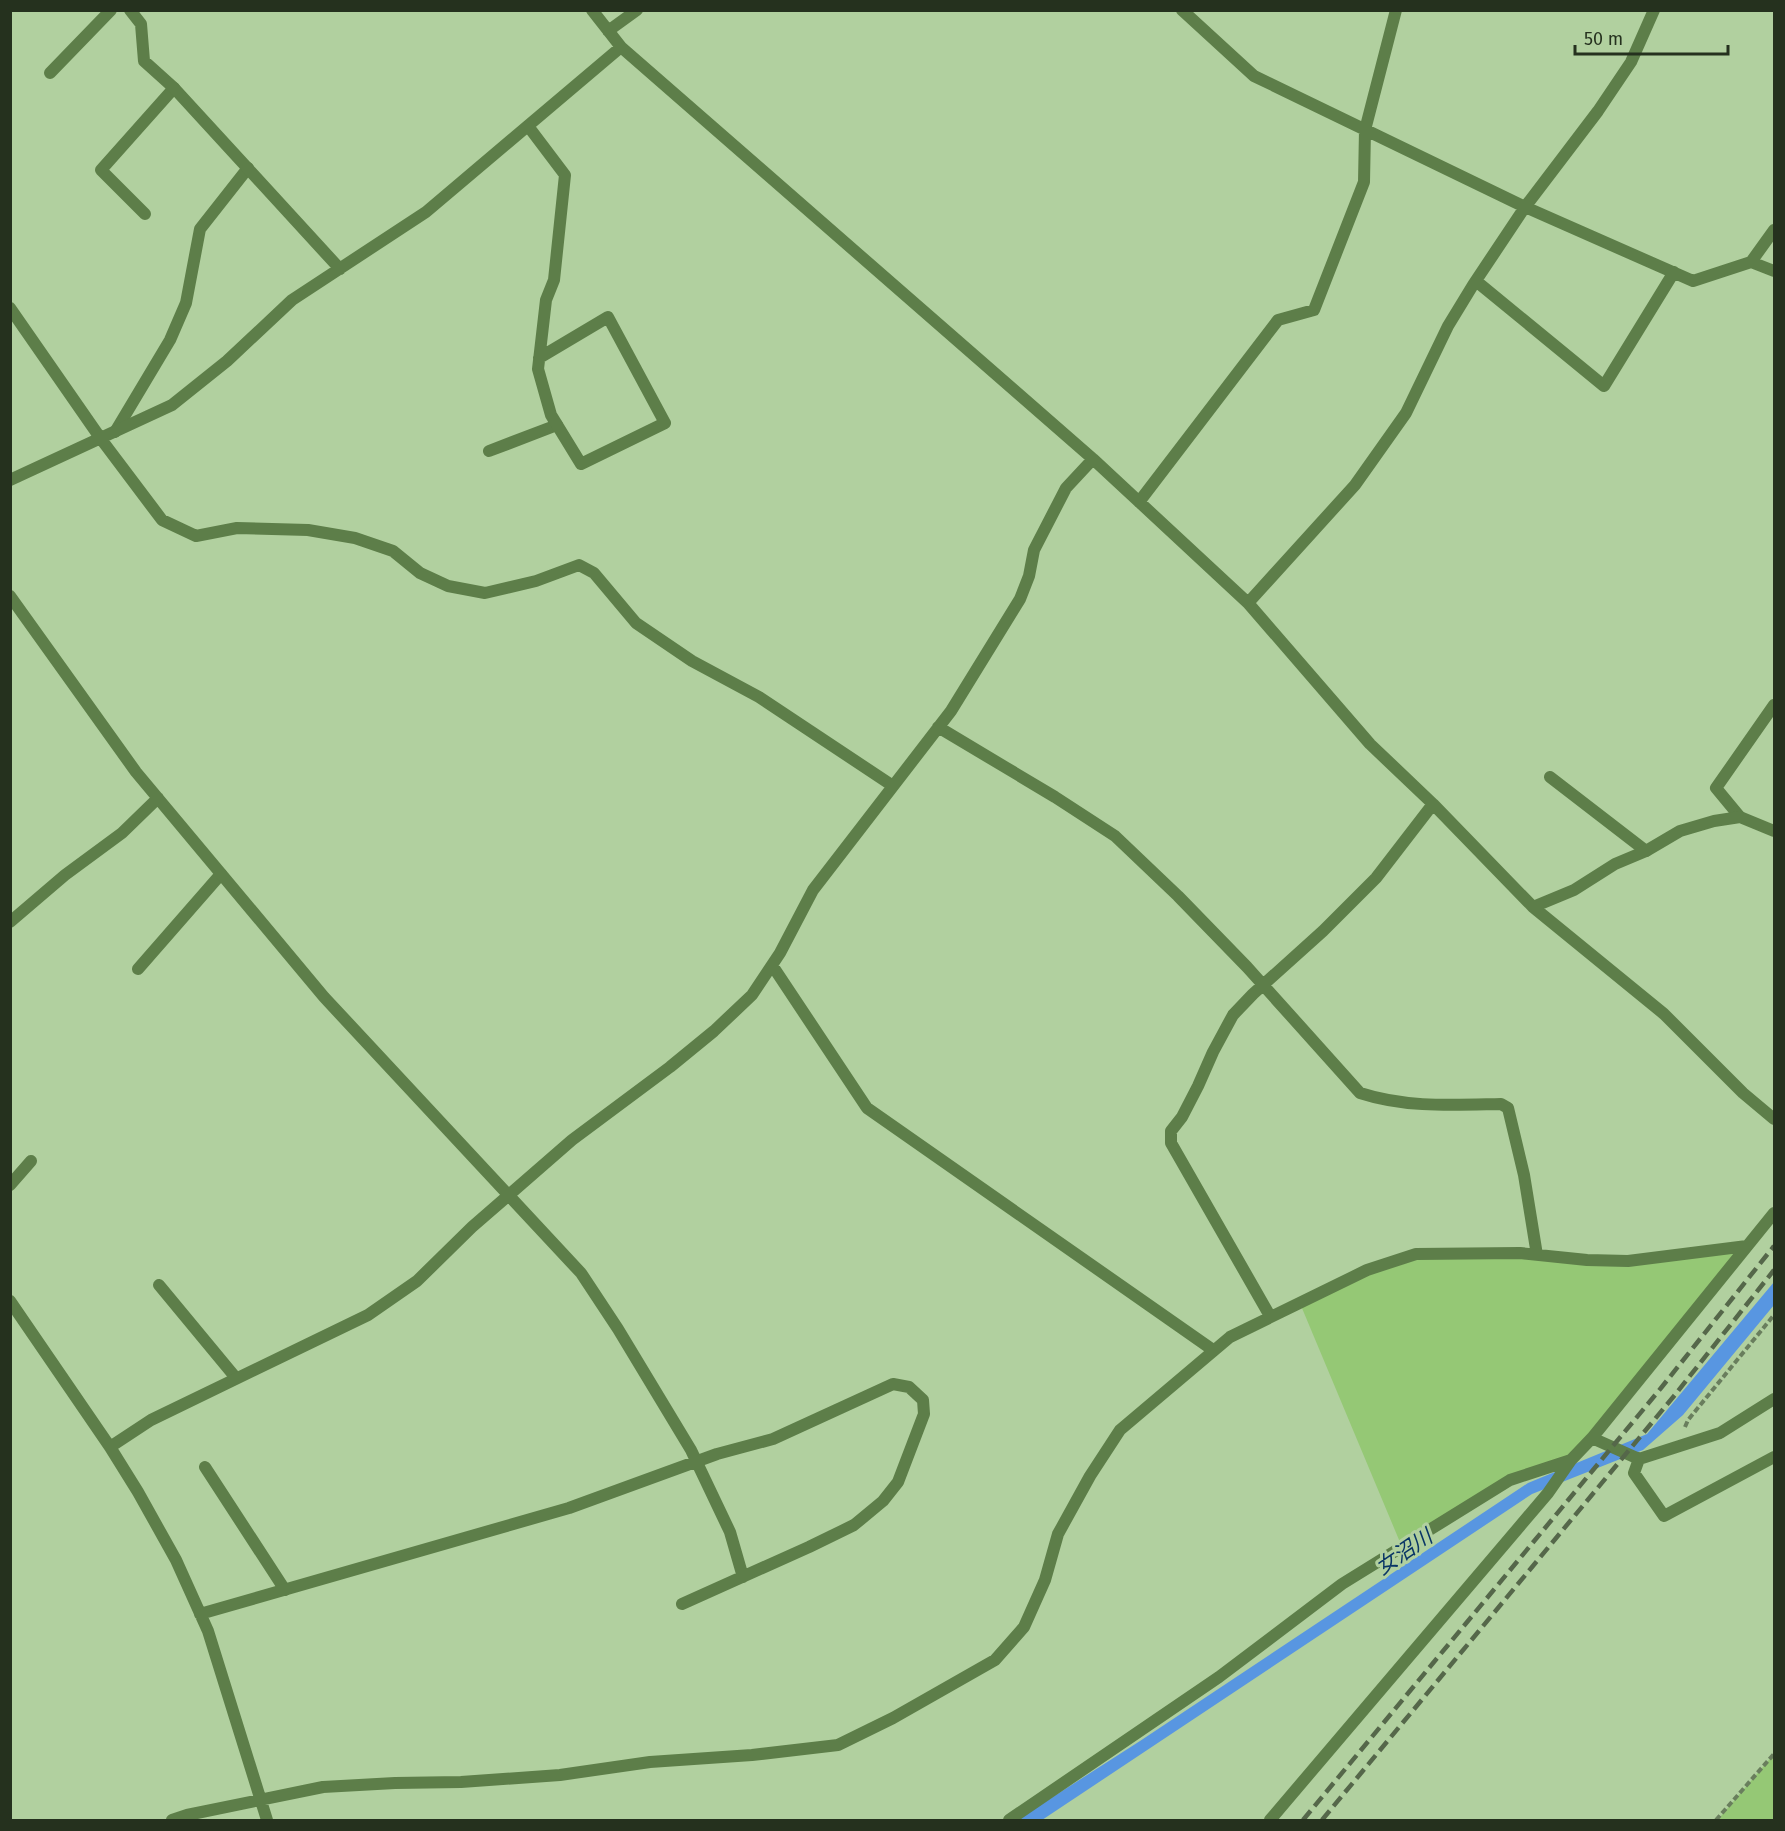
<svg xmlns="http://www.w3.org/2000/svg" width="1785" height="1831" font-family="'Fira Sans','Noto Sans JP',sans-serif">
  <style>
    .green { fill: #95c875 }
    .water { fill: #5896e1 }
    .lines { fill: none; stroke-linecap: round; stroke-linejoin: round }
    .path { stroke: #697e5d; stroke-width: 4; stroke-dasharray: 6 3; stroke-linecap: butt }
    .lane { stroke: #5d7e49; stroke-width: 12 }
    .street { stroke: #5d7e49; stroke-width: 12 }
    .rail { stroke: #55674a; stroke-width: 4.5; stroke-dasharray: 12 6; stroke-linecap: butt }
    .labels { text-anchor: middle; stroke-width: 6; stroke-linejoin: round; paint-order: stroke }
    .water-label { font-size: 21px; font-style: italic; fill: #093565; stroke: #b1d09f }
  </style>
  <rect width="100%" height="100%" fill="#b1d09f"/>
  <path class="green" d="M1747,1246L1571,1460L1510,1480L1402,1547L1299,1301L1416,1254L1587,1260Z
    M1774,1754V1820H1715L1721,1816Z"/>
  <path class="water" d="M1774,1282V1305L1683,1415L1643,1450L1532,1494L1042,1820H1017L1140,1741L1528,1483L1647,1434Z"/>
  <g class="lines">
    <path class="path" d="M1685,1427L1688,1420L1774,1315
      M1716,1820L1774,1754"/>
    <path class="lane" d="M50,73L111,10
      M145,214L101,170L174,88
      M115,432L170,340L186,303L200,229L248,168
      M489,451L557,425
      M1550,777L1646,851
      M1740,817L1716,788L1774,705
      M138,969L221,874
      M10,1185L31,1161
      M159,1285L236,1378
      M205,1467L285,1590"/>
    <path class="street" d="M130,10L141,24L144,61L174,88L340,269
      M592,10L621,47L1093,459L1248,603L1370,744L1433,804L1533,907L1664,1014L1743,1093L1774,1119
      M1182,10L1254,76L1525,207L1693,281L1751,262L1774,230
      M608,31L637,10
      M528,126L565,175L554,280L546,300L538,369L551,415L581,464L665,423L608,317L539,358
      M1751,262L1774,271
      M1476,281L1604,386L1674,272
      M10,308L101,439L162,520L196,536L237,528L308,530L355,538L393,551L420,573L448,586L485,593L536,581L579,565L594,573L636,623L692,661L759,697L893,786
      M10,480L172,405L227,361L292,300L426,212L621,47
      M1139,502L1278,320L1314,310L1364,182L1365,130L1396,10
      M10,596L136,772L324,997L581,1273L618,1329L691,1450L730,1532L743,1577
      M1248,603L1355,485L1406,413L1448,326L1473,285L1525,207L1598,111L1631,62L1654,10
      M938,727L1055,797L1115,836L1178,896L1247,967L1360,1093C1406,1108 1453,1105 1501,1104L1508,1108L1524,1175L1537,1255
      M1533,907L1574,890L1615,864L1646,851L1680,831L1714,821L1740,817L1774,831
      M10,922L65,875L122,833L158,798
      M772,965L867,1108L1213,1350
      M10,1301L110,1447L138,1492L176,1560L208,1631L267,1820
      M1270,1316L1171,1143V1131L1182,1117L1198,1086L1213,1052L1233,1015L1253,994L1323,931L1376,878L1433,804
      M1592,1438L1639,1459L1720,1433L1774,1399
      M110,1447L151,1420L368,1315L417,1281L472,1227L572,1140L670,1067L714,1031L752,995L780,953L813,890L951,711L1020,599L1029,576L1034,550L1066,488L1093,459
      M1639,1459L1634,1473L1664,1516L1774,1457
      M200,1614L569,1508L717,1454L773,1439L893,1384L909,1387L923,1400L924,1414L898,1482L883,1501L854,1525L809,1547L682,1604
      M172,1820L187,1815L323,1787L395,1783L461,1782L560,1775L650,1762L752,1755L838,1745L893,1718L995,1660L1024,1627L1045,1580L1058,1534L1090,1476L1120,1430L1230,1337L1367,1270L1416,1254L1520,1253L1587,1260L1628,1261L1747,1246
      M1009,1820L1219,1677L1342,1584L1510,1480L1571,1460
      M1270,1820L1548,1493L1571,1460L1592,1438L1774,1213"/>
    <path class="rail" d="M1303,1820L1661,1388L1774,1246
      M1322,1820L1674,1396L1774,1270"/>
  </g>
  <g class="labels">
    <g class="water-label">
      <text transform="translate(1404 1552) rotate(-34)" y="7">女沼川</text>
    </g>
  </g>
  <rect width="1785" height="1831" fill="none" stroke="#25311e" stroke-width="24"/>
  <path d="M1575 45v9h153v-9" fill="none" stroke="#25311e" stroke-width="3"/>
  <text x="1584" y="45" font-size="18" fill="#25311e" stroke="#b1d09f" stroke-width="4.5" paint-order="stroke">50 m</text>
</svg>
